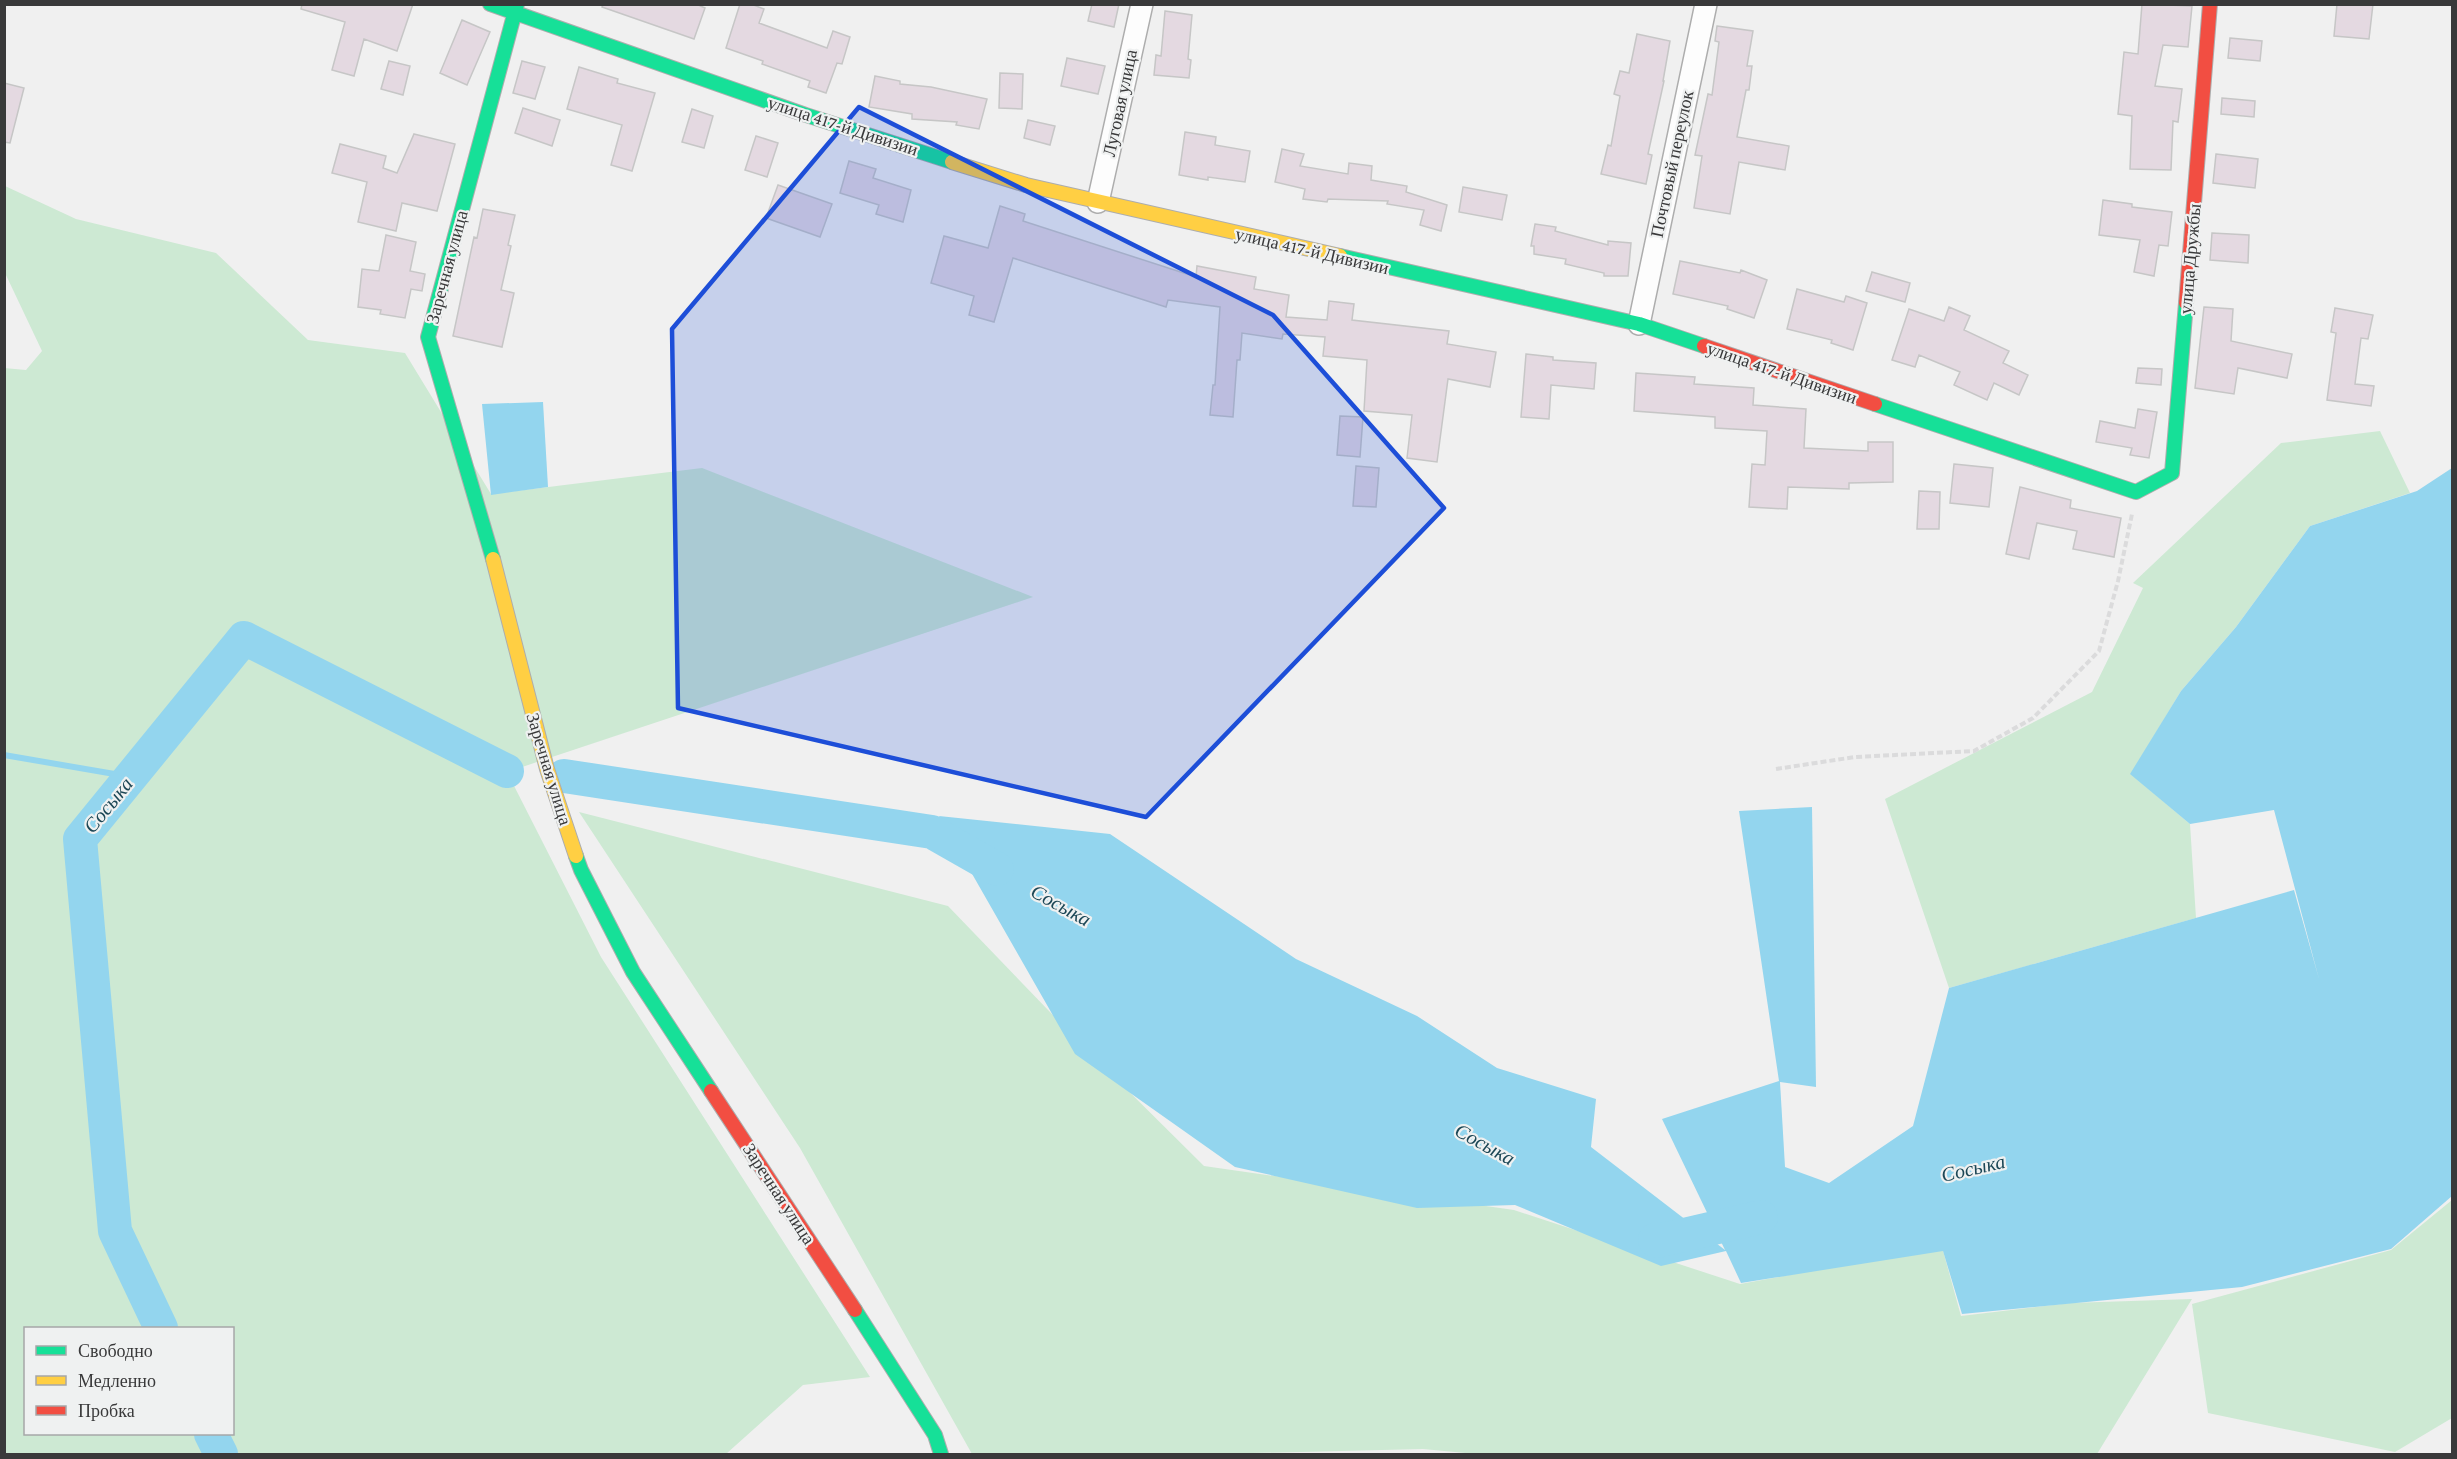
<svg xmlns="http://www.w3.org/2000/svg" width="2457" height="1459" font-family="'Crimson Pro',serif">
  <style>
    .green { fill: #cde9d3; fill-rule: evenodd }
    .water { fill: #93d5ee }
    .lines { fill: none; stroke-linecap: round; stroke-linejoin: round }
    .stream { stroke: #93d5ee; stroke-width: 6 }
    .river { stroke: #93d5ee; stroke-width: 34 }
    .building { fill: #e4d9e1; stroke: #c6c6c6; stroke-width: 1.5 }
    .street-casing { stroke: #adadad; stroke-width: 24 }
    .fast-casing { stroke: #adadad; stroke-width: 16 }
    .slow-casing { stroke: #adadad; stroke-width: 16 }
    .jam-casing { stroke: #adadad; stroke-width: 16 }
    .path { stroke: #dbdbdc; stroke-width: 4; stroke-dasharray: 6 3; stroke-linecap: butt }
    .street { stroke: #fdfdfd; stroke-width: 21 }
    .fast { stroke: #16e098; stroke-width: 14 }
    .slow { stroke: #ffcf43; stroke-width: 14 }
    .jam { stroke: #f24e42; stroke-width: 14 }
    .marked { fill: #1d4ed8; fill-opacity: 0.2; stroke: #1d4ed8; stroke-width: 4.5; stroke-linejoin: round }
    .labels { text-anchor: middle; stroke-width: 4.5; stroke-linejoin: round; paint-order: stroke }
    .street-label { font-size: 18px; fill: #39393a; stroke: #eff1f1 }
    .water-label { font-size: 20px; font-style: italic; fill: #1c4756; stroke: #eff1f1 }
  </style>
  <rect width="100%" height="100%" fill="#f0f0f0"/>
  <path class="green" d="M5,186L76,219L216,253L308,340L405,353L491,494L702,468L1033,597L507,772L601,957L870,1377L803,1385L726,1454H5L4,368L26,370L42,351L5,273ZM26,1328H232V1434H26Z
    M2380,431L2410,493L2310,526L2236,627L2181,691L2131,774L2190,824L2196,918L1949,988L1885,799L2092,692L2143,588L2133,583L2281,443Z
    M579,812L948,906L1075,1038L1204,1166L1514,1210L1740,1284L1942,1247L1961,1316L2070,1303L2192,1299L2097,1454H1476L1423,1449L1213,1454H972L800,1148Z
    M2452,1200V1418L2395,1452L2208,1413L2192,1304L2391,1250Z"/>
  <path class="water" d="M543,402L548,487L491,495L482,404Z
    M2452,468V1196L2391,1249L2242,1287L1962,1314L1943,1251L1741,1283L1726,1251L1661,1266L1515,1205L1417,1208L1235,1167L1075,1054L939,816L1110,834L1296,959L1417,1016L1497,1068L1596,1099L1591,1147L1725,1250L1662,1119L1779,1081L1739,811L1812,807L1816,1087L1780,1082L1785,1167L1829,1183L1913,1126L1949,988L2294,890L2319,979L2274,810L2190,824L2130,774L2181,691L2236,627L2310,526L2417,491Z"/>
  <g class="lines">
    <path class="stream" d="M4,755L132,777"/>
    <path class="river" d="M564,776L932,832L997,869
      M1655,1240L1658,1241L1761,1217
      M161,1328L115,1231L80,839L244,638L507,771
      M211,1434L221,1454"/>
  </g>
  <path class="building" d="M302,4H413L397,51L364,39L354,76L332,70L345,22L301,9Z
    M603,4H696L705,8L694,39L602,7Z
    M740,4H751L764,9L759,23L827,48L833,31L850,37L842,64L837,63L826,93L808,87L810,81L762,64L763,61L726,48Z
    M1092,4H1119L1114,27L1088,21Z
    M2142,4L2192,6L2188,47L2163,45L2155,86L2182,89L2178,122L2173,121L2171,170L2130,169L2132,116L2118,114L2124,52L2138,54Z
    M2337,4H2373L2369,39L2334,36Z
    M1165,11L1192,15L1188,59L1191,60L1189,78L1154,75L1156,55L1161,56Z
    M462,20L490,32L467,85L440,73Z
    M1717,26L1753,31L1747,66H1752L1749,90H1746L1737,137L1789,146L1785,170L1739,162L1730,214L1694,208L1702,156L1695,155L1708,94L1712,95L1719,42L1715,41Z
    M1637,34L1670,41L1663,81H1664L1648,154L1652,155L1646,184L1601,174L1608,145L1611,146L1620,96L1614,94L1620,71L1629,73Z
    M2230,38L2262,41L2260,61L2228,58Z
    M1067,58L1105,66L1098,94L1061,86Z
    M389,61L410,66L403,95L381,89Z
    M522,61L545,67L535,99L513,93Z
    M579,67L618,79L617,83L655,93L632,171L611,165L622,125L567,109Z
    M1000,73L1023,74L1022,109L999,108Z
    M875,76L900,81V84L931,87L987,99L979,129L956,125L957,122L912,119V114L869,107Z
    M4,83L24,88L10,143L4,142Z
    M2222,98L2255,101L2254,117L2221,114Z
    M523,108L560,120L552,146L515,133Z
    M692,109L713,116L704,148L682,142Z
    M1028,120L1055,126L1050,145L1024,138Z
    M1185,132L1216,137L1215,145L1250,151L1245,182L1208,177V180L1179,175Z
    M414,134L455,144L437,211L402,203L396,231L358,222L367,182L332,173L340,144L386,156L383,168L397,173Z
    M756,136L778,143L767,177L745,170Z
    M1282,149L1304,154L1300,166L1348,174L1349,163L1372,166L1371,180L1407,186L1406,192L1447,205L1441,231L1420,225L1424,210L1387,204L1388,201L1328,199L1327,202L1303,199L1305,189L1275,182Z
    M2216,154L2258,159L2255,188L2213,183Z
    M849,161L876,169L873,178L911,190L903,222L876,214L879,205L840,193Z
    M778,185L832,204L820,237L766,218Z
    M1463,187L1507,195L1502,220L1459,212Z
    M2103,200L2132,204V207L2172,212L2168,246L2159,245L2154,276L2134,272L2140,240L2099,235Z
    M1000,206L1025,214L1023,221L1196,277L1197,266L1256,277L1254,289L1289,295L1286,317L1327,320L1329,301L1354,304L1352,320L1449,331L1447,344L1496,352L1490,387L1448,379L1437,462L1407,458L1412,415L1364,411L1367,360L1323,356L1325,337L1283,334L1282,339L1242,333L1240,360H1237L1233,417L1210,415L1213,385H1215L1220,307L1168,300L1166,307L1013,258L994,322L969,315L974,296L931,283L944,236L988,248Z
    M483,209L515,215L508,245L511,246L501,290L514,293L502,347L453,336L474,237L477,238Z
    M1535,224L1556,227L1555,231L1608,245V241L1631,243L1628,276H1604V273L1565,264L1566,259L1534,254V246H1531Z
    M2212,233L2249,235L2248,263L2210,260Z
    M386,235L416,242L410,271L425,274L422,291L411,289L405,318L380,314L381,310L358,307L362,269L379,271Z
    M1680,261L1740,273L1741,270L1767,280L1754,318L1727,309L1728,306L1673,294Z
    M1872,272L1910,283L1905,302L1866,291Z
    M1797,289L1844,302L1846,296L1867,303L1853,350L1831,343L1832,340L1787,329Z
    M1949,307L1970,316L1964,330L2009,351L2003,363L2028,375L2019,395L1994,383L1987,400L1954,385L1960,372L1919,355L1915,367L1892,360L1909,309L1944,321Z
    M2204,307L2233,309L2231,341L2292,354L2287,378L2238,368L2234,394L2195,388Z
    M2335,308L2373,315L2368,339L2361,338L2355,384L2374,386L2371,406L2327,400L2336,333L2331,332Z
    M1526,354L1553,357V360L1596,363L1594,389L1551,385L1549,419L1521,417Z
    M2138,368L2162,369L2161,385L2136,383Z
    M1636,373L1695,377L1694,384L1754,388L1753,405L1806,409L1804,448L1868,451V442H1893V482L1849,483V489L1788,487L1787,509L1749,507L1752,464L1765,465L1767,431L1715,428V417L1634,411Z
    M2138,409L2157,412L2149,458L2130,455L2132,448L2096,442L2100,421L2135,428Z
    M1340,416L1363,417L1360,457L1337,455Z
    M1954,464L1993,468L1989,507L1950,503Z
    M1356,466L1379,468L1376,507L1353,506Z
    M2020,487L2071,500L2070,508L2121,518L2114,557L2073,549L2077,531L2037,523L2029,559L2006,554Z
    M1919,491L1940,492L1939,529H1917Z"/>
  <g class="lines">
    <defs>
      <path id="street" d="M1098,202L1142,4
        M1639,324L1706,4"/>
      <path id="fast" d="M490,4L806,115L952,162
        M1340,256L1639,324L1704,346
        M1875,404L2136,492L2172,473L2186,303
        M493,559L428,337L517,4
        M576,856L581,870L633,972L711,1091
        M855,1310L935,1435L941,1454"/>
      <path id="slow" d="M952,162L1026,185L1340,256
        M493,559L547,769L576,856"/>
      <path id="jam" d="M2186,303L2210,4
        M1704,346L1875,404
        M711,1091L855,1310"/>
    </defs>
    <use href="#street" class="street-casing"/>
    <use href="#fast" class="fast-casing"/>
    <use href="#slow" class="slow-casing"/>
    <use href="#jam" class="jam-casing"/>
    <path class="path" d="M1776,769L1855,757L1974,751L2033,718L2099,651L2118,581L2132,514"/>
    <use href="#street" class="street"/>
    <use href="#fast" class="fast"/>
    <use href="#slow" class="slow"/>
    <use href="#jam" class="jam"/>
  </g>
  <path class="marked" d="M859,107L1273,315L1444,508L1146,817L678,708L672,329Z"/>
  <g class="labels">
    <g class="street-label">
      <text transform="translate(1120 103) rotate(-78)" y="6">Луговая улица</text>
      <text transform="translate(843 126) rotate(18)" y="6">улица 417-й Дивизии</text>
      <text transform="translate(1672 164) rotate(-78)" y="6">Почтовый переулок</text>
      <text transform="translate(1312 251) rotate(13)" y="6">улица 417-й Дивизии</text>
      <text transform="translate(2190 259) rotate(-85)" y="6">улица Дружбы</text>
      <text transform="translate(447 267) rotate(-75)" y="6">Заречная улица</text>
      <text transform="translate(1782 373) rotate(19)" y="6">улица 417-й Дивизии</text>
      <text transform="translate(549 769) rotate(73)" y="6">Заречная улица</text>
      <text transform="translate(779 1194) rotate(57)" y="6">Заречная улица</text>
    </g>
    <g class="water-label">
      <text transform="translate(108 805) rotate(-51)" y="7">Сосыка</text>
      <text transform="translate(1061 905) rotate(29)" y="7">Сосыка</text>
      <text transform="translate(1485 1144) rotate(29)" y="7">Сосыка</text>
      <text transform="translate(1973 1168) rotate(-13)" y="7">Сосыка</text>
    </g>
  </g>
  <rect width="2457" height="1459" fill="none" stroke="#39393a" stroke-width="12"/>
  <rect x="24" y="1327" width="210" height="108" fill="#eff1f1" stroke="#a6a7a8" stroke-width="1.5"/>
  <rect x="36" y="1346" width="30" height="9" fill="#16e098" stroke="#a6a7a8" stroke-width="1.5"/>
  <text x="78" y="1357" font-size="18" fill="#39393a">Свободно</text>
  <rect x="36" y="1376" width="30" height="9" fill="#ffcf43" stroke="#a6a7a8" stroke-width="1.5"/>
  <text x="78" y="1387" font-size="18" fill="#39393a">Медленно</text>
  <rect x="36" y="1406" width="30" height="9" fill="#f24e42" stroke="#a6a7a8" stroke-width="1.5"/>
  <text x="78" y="1417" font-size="18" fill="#39393a">Пробка</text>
</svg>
